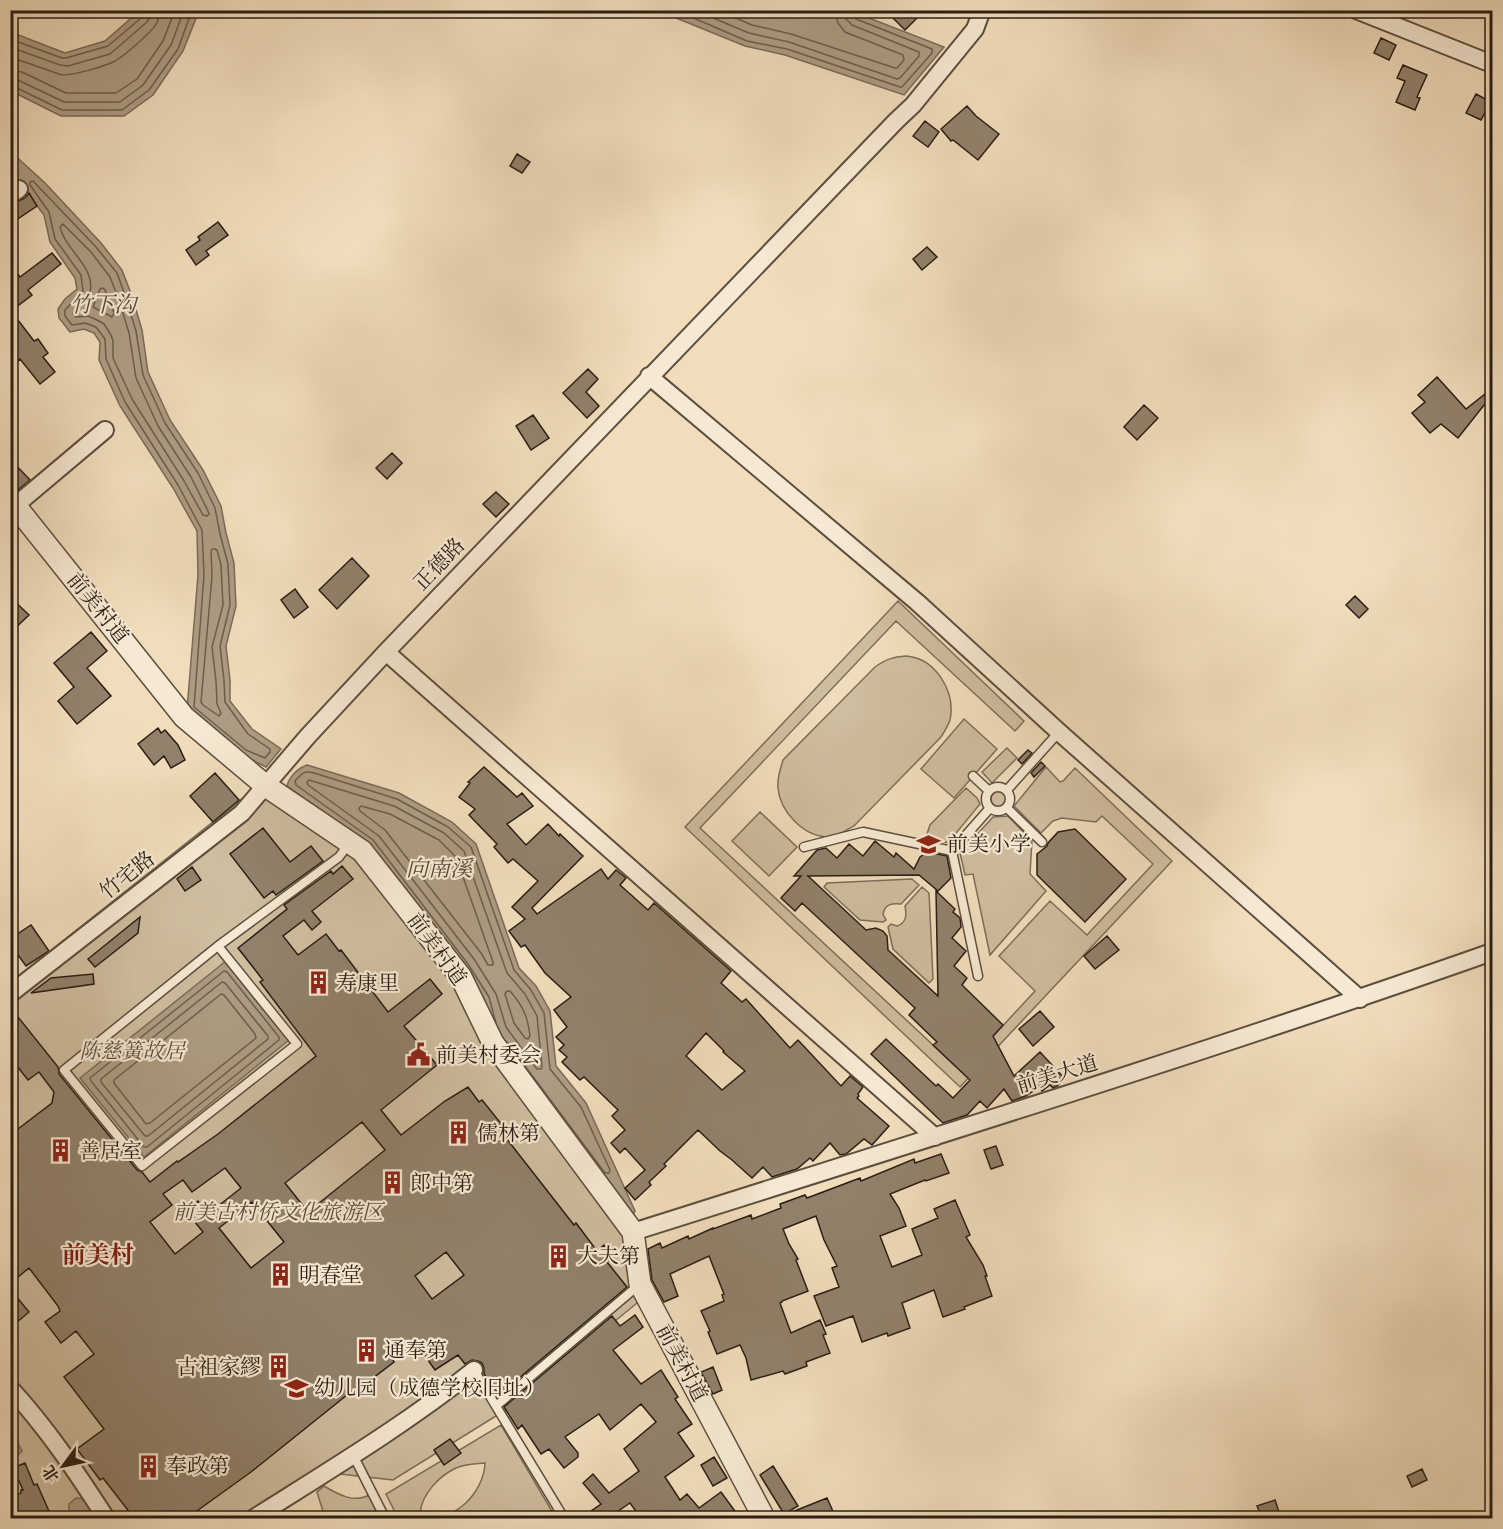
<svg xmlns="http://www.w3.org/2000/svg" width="1503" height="1529" font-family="Cardo,'Noto Serif SC',serif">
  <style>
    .green { fill: #cfbd9f; stroke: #7c6e5a; stroke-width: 1.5; fill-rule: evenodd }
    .water { fill: #ad9c83; stroke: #796a57; stroke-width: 1.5 }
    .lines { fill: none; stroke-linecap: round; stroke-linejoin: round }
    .shore { stroke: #6c5d4c; stroke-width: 1.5 }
    .building { fill: #91816b; stroke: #2a1e14; stroke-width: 1.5; fill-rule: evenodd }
    .service-casing { stroke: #5c4e3e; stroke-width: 11 }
    .minor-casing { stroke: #5c4e3e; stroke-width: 20 }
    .tertiary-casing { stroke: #5c4e3e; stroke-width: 24 }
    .service { stroke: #f6e9d3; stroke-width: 8 }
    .minor { stroke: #f6e9d3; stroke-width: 16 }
    .tertiary { stroke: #f6e9d3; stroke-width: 21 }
    .labels { text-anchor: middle; stroke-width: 4.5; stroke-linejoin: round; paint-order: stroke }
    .street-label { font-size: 21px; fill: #2a1e14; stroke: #f6e9d3 }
    .poi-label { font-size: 21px; fill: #2a1e14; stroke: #f6e9d3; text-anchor: start }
    .park-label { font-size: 21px; font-style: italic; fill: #5c4e3e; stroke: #f6e9d3 }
    .water-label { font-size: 22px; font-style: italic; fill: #584a3b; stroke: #f6e9d3 }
    .quarter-label { font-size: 24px; font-weight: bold; fill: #7a1f14; stroke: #f6e9d3 }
  </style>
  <rect width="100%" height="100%" fill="#f1ddbc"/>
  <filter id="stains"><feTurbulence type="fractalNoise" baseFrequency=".00333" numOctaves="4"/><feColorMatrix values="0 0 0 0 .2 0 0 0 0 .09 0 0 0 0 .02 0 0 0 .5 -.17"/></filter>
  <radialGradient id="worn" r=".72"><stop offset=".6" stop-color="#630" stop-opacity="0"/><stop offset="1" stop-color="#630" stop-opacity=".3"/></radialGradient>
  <path class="green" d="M898,601L1024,721L1015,731L896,621L700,828L961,1071L1035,991L999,956L1050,901L1087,935L1153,864L1102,816L1096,822L1062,818L1053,821L1041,833L1014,806L1046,767L1060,782L1063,781L1075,768L1172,861L960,1087L685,827Z
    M906,656C935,658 956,691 950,720C948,726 944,732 941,737L855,825C847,830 838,836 829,837C804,837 780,812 778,788C777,778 780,770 783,760L875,667C886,659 893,657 906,656Z
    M964,719L997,749L954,798L921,769Z
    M1007,748L1017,758L992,783L982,772Z
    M966,788L977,798L980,804L948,843L926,837L930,825Z
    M991 799a8 8 0 1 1 16 0a8 8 0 1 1-16 0Z
    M252,791L296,813L363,860L453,979L627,1234L637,1303L512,1406L393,1480L331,1473L261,1518H11V982Z
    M760,812L797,847L769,876L732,841Z
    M1008,816L1032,841L1030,874L1046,891L990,955L973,874L965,875L960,853L993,817Z
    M912,879L919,885L901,904C892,903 885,904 883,914L886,920L883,922L860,920L824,887L827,883Z
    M922,887L929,893L933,979L929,983L893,949L888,927L891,924L897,926C906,923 907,916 905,906Z
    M501,1425L556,1518H398L386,1494ZM485,1463C484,1493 452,1527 420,1513C422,1494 439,1476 456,1468C465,1464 476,1464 485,1463Z
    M324,1486C339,1495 355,1504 371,1494L384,1518H325L317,1492Z"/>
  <path class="water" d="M137,11H199L183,51L153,95L124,116H61L11,91V32L65,53L105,41L137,13Z
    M659,11H851L944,47L904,95L785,55L745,46Z
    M10,151L45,183L101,243L122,270L132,296L142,330L148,372L170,420L203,470L221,506L226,533L234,563L236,606L226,646L230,680V701L252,729L281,749L266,767L243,755L187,710L198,575L197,531L173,488L120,406L99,360L100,342L94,333L84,329L70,332L59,318L58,309L65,299L77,289L75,278L50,242L44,215L18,180H11Z
    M307,765L399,793L452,822L476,844L519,968L536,986L550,1011L556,1066L586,1103L635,1211L633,1215L569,1135L368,844L287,786C289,777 298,768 307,765Z
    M226,961L289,1040L144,1157L80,1078Z
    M10,1428L22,1451L11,1463H10Z
    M76,1498L86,1499L89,1503L95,1518H72L69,1511V1504Z"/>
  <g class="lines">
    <path class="shore" d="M675,10L747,41L787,49L900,87H902L932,53V49L856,19L852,15V10
      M694,10L749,33L789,42L897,79L900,78L919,56V52L852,25L846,19L844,10
      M717,10L752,25L791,34L895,68H897L904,60L903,55L845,32L838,23L835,10
      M10,39L62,58H66L108,46L141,18L143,10
      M10,47L60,65L68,66L110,54L147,22L150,17L151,10
      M10,57L62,75C75,75 102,67 113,62C122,58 152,32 156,24C159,20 159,15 160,10
      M10,70L22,72L66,93H116L137,79L163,41L175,10
      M10,79L18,80L64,102H120L143,85L171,45L184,10
      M10,86L15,87L62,110H122L149,90L178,49L192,10
      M33,181L96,247L117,273L126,298L136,331L143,375L165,423L198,473L215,508L220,534L228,564L230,605L220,646L224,680L225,702L248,734L270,749V752L265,758L246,750L194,707L204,575L202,530L178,485L125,402L106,359L105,339L96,327L85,323L72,325L65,316V310L83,291L81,275L55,239L49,212L30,185V182Z
      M63,224L91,252L110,277L119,300L129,333L136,378L158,426L191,477L208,511L209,514L207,516L203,515L184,481L132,399L113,358V341L111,335L104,324L99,321L88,316L76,317L73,314C76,305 88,302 90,292C96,267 65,250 60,227Z
      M103,288L105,290L114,313L112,317L93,307L100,289Z
      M212,549H215L217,550L221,565L223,605L212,647L216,681L217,704L221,713L219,716L203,705L201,702L212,576L211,551Z
      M309,780L394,806L444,833L464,851L507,973L525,994L537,1016L542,1067L541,1069H537L506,1027L496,994L474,959L379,836L308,785L307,782Z
      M361,806L390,814L439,840L456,857L493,962V965H488L481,953L385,830L360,811L359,808Z
      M224,971L227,972L279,1037V1040L147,1147H144L91,1081L90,1078Z
      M222,982L225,983L268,1036V1039L148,1136H145L101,1082V1079Z
      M507,991H510C523,1006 528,1017 530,1036L528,1039L525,1038L514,1023L505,994Z
      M221,994L224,995L255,1034L256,1038L150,1123L146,1124L114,1083V1080Z
      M496,1023L489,997L468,964L373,840L296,785L295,781C302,774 303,770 314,773L397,799L448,827L471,847L514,970L531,990L544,1013L550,1069L581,1107L610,1170L609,1173H605L507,1042"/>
  </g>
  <path class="building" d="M885,10H909L917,18L905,30Z
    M1381,38L1396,45L1389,60L1374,53Z
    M1403,65L1427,75L1417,97L1420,98L1415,110L1396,102L1405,81L1397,78Z
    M1476,94L1491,102L1481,120L1466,113Z
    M967,106L976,116L999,134L978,160L953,140L951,141L941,129Z
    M925,121L939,132L928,147L913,136Z
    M517,154L530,162L522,173L510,166Z
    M29,193L37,206L10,224V205L25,198Z
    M218,222L228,235L206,251L209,255L196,265L186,250L200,240L198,237Z
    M927,247L937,257L922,270L913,259Z
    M52,253L61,264L28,290L32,295L11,311L34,341L38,339L48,353L43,357L55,372L40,384L20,359L10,367V263L20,277Z
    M588,369L598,379L586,392L599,406L587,418L563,393Z
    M1437,377L1466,409L1490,390L1492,392V395L1458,438L1441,424L1430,433L1412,413L1425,402L1418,395Z
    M1144,405L1158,418L1137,440L1124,427Z
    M533,415L549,438L531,450L516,426Z
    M392,453L402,463L387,479L376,468Z
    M10,459L30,480L19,489L10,480Z
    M496,492L509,504L496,517L483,504Z
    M352,558L369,576L337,609L319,590Z
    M295,589L308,607L294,618L281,600Z
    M1355,596L1368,609L1359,618L1346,605Z
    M10,597L29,615L10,633Z
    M91,632L107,651L87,668L111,696L77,724L58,701L74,687L54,663Z
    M158,728L161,733L165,730L178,745L185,760L171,768L164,756L154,765L138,744Z
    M1028,750L1032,753L1022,764L1018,760Z
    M1041,762L1045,766L1034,777L1031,773Z
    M484,767L517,797L522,793L533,806L507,824L526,845L548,824L559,836L560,834L583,856L532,908L537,914L601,869L608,879L616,870L626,878L620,885L648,910L654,903L731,971L721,983L742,1002L746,999L790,1048L798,1040L841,1086L850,1076L863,1087L858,1094L859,1096L857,1098L889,1126L872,1145L864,1139L846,1154L840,1155L830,1143L813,1161L810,1158L797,1169L772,1177L763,1167L752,1178L732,1160L720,1151L698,1130L664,1164L666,1166L649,1182L651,1185L635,1200L625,1188L645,1170L625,1148L620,1153L611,1143L625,1130L612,1116L618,1110L584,1077L580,1080L562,1062L567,1057L559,1050L564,1045L556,1037L567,1027L554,1010L571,997L545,973L525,945L521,947L509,931L525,919L512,907L538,881L513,859L508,863L494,847L497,844L469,815L475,809L459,797L470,783L468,782ZM706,1033L724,1051L723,1052L745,1071L722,1090L686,1056Z
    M215,773L239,800L213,822L190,796Z
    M263,828L290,862L311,846L323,861L276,895L273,891L264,898L230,854Z
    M1075,829L1126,879L1085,922L1037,875V854L1047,846L1048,843L1058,832Z
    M875,841L894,857L896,853L914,869L920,857L927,852L947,856L951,878L938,891L919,875L808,876L866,930L876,928L883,931L887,936L888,950L938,996L936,891L955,909L953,912L960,918L961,927L952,938L966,951L954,966L967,978L962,985L1003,1025L993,1036L1014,1076L1040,1052L1065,1079L1057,1086L1053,1088L1050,1085L1042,1091L1039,1087L1026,1096L1012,1101L1004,1089L987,1108L980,1101L967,1115L943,1123L871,1054L886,1039L936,1086L938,1084L953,1098L970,1080L933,1045L937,1042L909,1015L915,1008L802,903L795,911L781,898L801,876H794L817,850L826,848L837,858L849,844L863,856Z
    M342,866L353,879L312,911L321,922L312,930L304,920L283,936L298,955L326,934L339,951L341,950L388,1012L430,979L442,994L404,1026L437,1065L381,1110L401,1135L445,1101L468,1087L479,1102L482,1100L503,1126L499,1129L574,1225L576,1223L597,1251L604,1245L613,1257L607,1262L627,1287L499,1395L484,1374V1368L482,1363L478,1361L472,1360L465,1364L458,1355L435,1370L416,1343L393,1360L394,1362L369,1381L368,1379L347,1395L251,1472L187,1518H134L103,1478L100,1480L77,1449L104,1429L64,1377L94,1354L76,1331L61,1343L45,1322L60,1311L58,1306L29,1268L18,1277L10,1267V1135L52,1103L54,1092L39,1072L28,1080L17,1066L10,1070V1007L58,1067L59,1074L137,1170L142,1172L150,1182L177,1161L178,1162L218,1134L316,1056L260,982L263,980L238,948L287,909L284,905L331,871L333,874ZM362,1122L385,1150L308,1212L285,1183ZM225,1168L241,1188L208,1214L198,1201L186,1211L203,1232L175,1254L150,1222L172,1205L163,1194L183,1180L192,1192ZM252,1202L284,1242L251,1268L219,1228ZM446,1252L464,1275L432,1299L415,1276Z
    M192,867L201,880L185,891L177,879Z
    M140,917L138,933L95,967L88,959Z
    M31,925L49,951L26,966L10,944V939Z
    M1107,936L1119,950L1095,969L1084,956Z
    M93,974L94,984L31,993L51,978Z
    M1040,1011L1054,1027L1033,1046L1019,1029Z
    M996,1146L1003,1165L991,1169L984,1150Z
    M941,1154L949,1173L926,1181L925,1180L890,1194L899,1208L906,1226L880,1236L892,1267L922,1255L912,1229L938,1218L934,1209L955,1200L970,1235L966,1237L983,1265L987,1276H985L992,1296L964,1307L965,1309L943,1317L934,1290L902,1303L910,1328L888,1336L887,1333L862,1342L853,1316L826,1326L814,1296L839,1287L832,1268L837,1266L824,1240L816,1216L783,1229L789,1244L798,1259L796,1260L808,1291L782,1301V1302L780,1303L791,1333L820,1320L826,1334L823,1335L830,1353L806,1362L807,1366L785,1374L783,1371L751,1380L746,1358L740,1345L717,1354L708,1332L710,1331L701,1311L724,1301L722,1295L724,1294L709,1256L670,1274L678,1296L664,1302L652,1280L648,1249L660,1243L662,1248L688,1236L689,1239L713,1228V1229L751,1215L752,1219L781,1208L780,1204L805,1195L807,1198L860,1178L861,1181L914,1159L915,1163Z
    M10,1289L29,1312L10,1328Z
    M635,1315L643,1327L613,1350L641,1384L661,1370L678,1397L675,1399L692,1424L678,1433L694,1456L665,1477L680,1500L687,1494L699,1508L721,1492L740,1518H641L630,1503L608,1518H581L601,1504L583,1483L593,1474L609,1493L639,1471L624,1449L656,1422L641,1404L610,1430L599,1414L565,1437L578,1453V1457L564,1468L549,1449L541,1454L522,1425L518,1429L504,1407L612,1316L620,1326Z
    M713,1367L722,1390L713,1394L701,1372Z
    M450,1439L461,1453L444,1465L434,1450Z
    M714,1457L727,1478L713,1486L701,1465Z
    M25,1463L34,1485L37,1484L52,1518H10V1497L21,1493V1490H23L13,1468Z
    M773,1466L798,1506L784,1514L760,1475Z
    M1422,1469L1427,1480L1412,1487L1407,1476Z
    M827,1498L836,1518H777Z
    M1275,1500L1281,1518H1262L1257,1506Z"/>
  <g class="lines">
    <defs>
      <path id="service" d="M973,776L989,791
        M986 799a12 12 0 1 1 24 0a12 12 0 1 1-24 0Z
        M1007,790L1059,732
        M1007,808L1042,842
        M804,847L863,832L952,851
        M952,851L978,976
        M952,851L990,808
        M218,946L297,1044L142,1166L64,1070L218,946L339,857L350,842
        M474,1370L564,1518
        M496,1406L640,1284
        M353,1455L385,1518"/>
      <path id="minor" d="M1356,10L1492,64
        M10,195L19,189
        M649,376L917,602L1059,732L1360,999
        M16,505L105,430
        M386,652L935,1137
        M10,994L242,813L308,736L386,652L896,121L913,105L975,29L982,10
        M633,1232C920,1141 1208,1052 1492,952
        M10,1388C47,1428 77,1473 106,1518
        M254,1518C328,1471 405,1425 474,1370"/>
      <path id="tertiary" d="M10,499L184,717L266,786L362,851L461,977L493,1043L633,1232L640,1284L764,1518"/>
    </defs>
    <use href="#service" class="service-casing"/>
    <use href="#minor" class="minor-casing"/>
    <use href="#tertiary" class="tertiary-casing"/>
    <use href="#service" class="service"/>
    <use href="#minor" class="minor"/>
    <use href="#tertiary" class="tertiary"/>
  </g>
  <defs>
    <symbol id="school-bare" viewBox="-9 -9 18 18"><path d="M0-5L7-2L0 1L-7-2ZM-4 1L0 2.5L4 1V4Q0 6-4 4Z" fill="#8f2418" stroke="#f6e9d3" stroke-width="2.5" paint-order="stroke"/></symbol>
    <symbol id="building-bare" viewBox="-9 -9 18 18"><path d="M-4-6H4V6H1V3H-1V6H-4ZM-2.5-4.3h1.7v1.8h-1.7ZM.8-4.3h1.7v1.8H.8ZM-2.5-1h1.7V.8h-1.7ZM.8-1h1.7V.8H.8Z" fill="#8f2418" stroke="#f6e9d3" stroke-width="2.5" paint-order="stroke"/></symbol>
    <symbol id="civic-bare" viewBox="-9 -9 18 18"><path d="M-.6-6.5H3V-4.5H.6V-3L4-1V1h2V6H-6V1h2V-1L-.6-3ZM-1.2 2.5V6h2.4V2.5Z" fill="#8f2418" stroke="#f6e9d3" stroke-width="2.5" paint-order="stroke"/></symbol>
  </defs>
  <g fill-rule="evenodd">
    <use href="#school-bare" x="912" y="828" width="33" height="33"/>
    <use href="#building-bare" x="302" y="966" width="33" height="33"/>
    <use href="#civic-bare" x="402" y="1038" width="33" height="33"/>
    <use href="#building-bare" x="442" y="1116" width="33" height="33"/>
    <use href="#building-bare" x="44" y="1134" width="33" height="33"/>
    <use href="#building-bare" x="376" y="1166" width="33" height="33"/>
    <use href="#building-bare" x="542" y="1240" width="33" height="33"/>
    <use href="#building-bare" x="264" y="1258" width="33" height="33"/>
    <use href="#building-bare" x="350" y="1334" width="33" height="33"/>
    <use href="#building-bare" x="262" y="1350" width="33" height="33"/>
    <use href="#school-bare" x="280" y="1372" width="33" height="33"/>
    <use href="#building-bare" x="132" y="1450" width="33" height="33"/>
  </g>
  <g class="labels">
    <g class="street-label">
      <text transform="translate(439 564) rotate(-46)" y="7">正德路</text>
      <text transform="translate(98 608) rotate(51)" y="7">前美村道</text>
      <text transform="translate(127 875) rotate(-38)" y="7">竹宅路</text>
      <text transform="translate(437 949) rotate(54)" y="7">前美村道</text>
      <text transform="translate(1057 1074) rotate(-17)" y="7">前美大道</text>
      <text transform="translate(682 1363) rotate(62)" y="7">前美村道</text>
    </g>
    <g class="poi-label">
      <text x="947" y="851">前美小学</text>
      <text x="336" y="990">寿康里</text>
      <text x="436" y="1062">前美村委会</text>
      <text x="477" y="1140">儒林第</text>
      <text x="79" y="1158">善居室</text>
      <text x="410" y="1190">郎中第</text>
      <text x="577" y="1263">大夫第</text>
      <text x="299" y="1282">明春堂</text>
      <text x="384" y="1357">通奉第</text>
      <text x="261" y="1374" text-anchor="end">古祖家繆</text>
      <text x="314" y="1395">幼儿园（成德学校旧址）</text>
      <text x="166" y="1473">奉政第</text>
    </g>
    <g class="park-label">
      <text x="132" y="1058">陈慈簧故居</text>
      <text x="278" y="1219">前美古村侨文化旅游区</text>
    </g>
    <g class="water-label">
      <text x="103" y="312">竹下沟</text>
      <text x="439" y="876">向南溪</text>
    </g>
    <g class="quarter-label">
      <text x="98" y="1263">前美村</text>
    </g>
  </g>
  <rect width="1503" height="1529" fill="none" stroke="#f1ddbc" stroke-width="36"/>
  <rect x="12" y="12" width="1479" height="1505" fill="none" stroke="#2a1e14" stroke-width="3"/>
  <rect x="18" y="18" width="1467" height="1493" fill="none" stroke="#2a1e14" stroke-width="1.5"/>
  <g transform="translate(63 1466) rotate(237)" stroke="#f6e9d3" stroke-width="4.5" paint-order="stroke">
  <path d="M0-4.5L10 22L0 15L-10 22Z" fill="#2a1e14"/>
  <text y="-9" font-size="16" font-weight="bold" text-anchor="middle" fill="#2a1e14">北</text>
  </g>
  <rect width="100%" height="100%" filter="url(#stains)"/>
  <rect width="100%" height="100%" fill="url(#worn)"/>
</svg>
